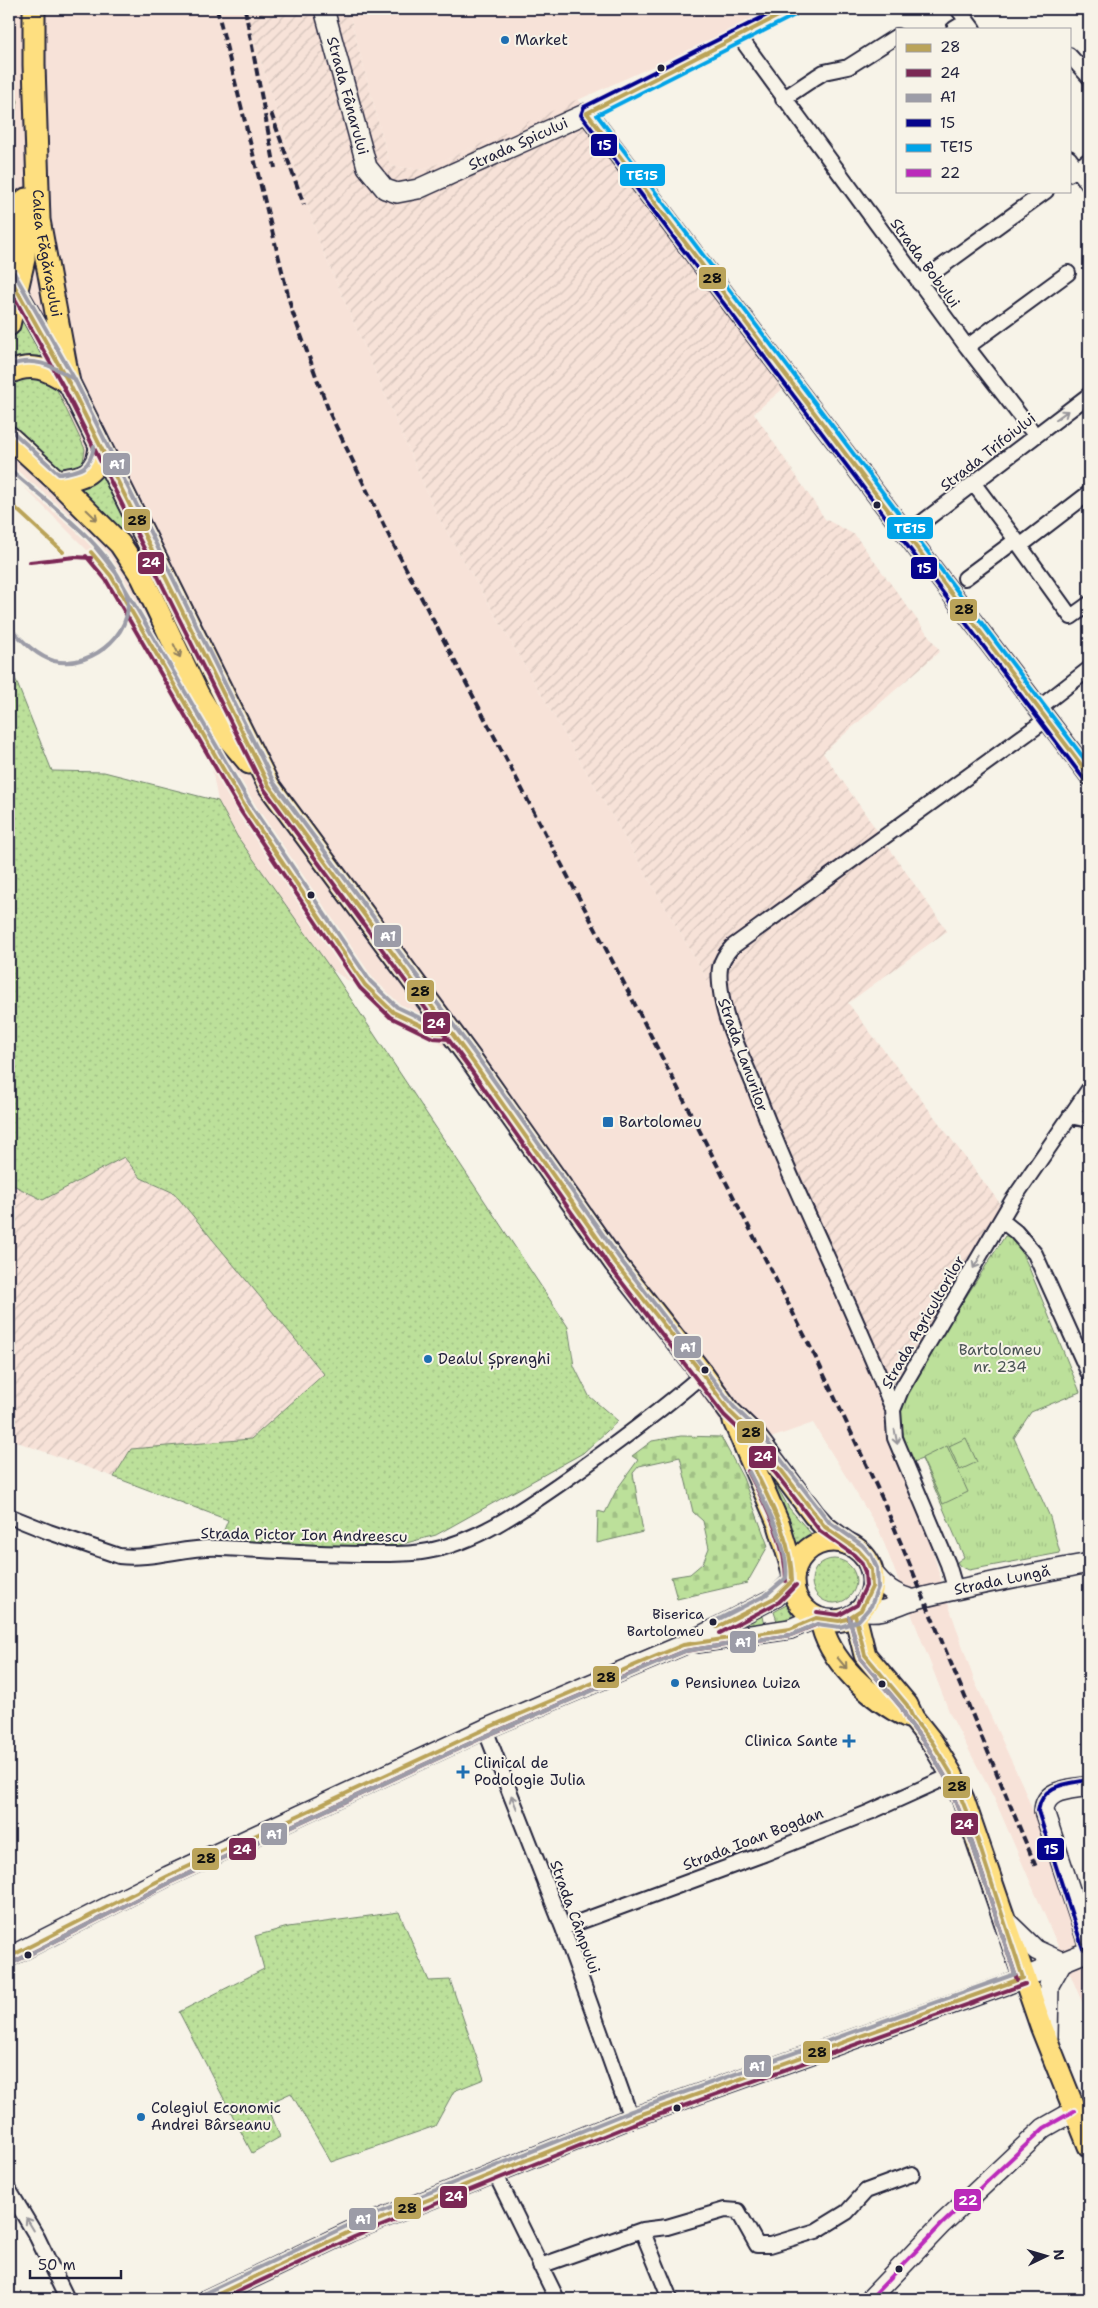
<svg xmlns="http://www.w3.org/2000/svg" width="1098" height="2308" font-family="'Shantell Sans',sans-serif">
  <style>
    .built { fill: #f7e2d8 }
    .industrial { fill: url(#industrial-furrows) }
    .grass { fill: url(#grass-dots); stroke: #6f816a }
    .cemetery { fill: url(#cemetery-stones); stroke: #6f816a }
    .park { fill: url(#park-tufts); stroke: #6f816a }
    .pitch { fill: #bce09a; stroke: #6f816a }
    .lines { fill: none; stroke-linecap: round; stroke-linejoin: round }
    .street-casing { stroke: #22223b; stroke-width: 18 }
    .secondary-casing { stroke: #22223b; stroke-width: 22 }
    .primary-casing { stroke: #22223b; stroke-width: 25 }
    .street { stroke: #f7f3e8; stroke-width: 14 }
    .secondary { stroke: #f7f3e8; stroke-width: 19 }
    .primary { stroke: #fedf80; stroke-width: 21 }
    .rail { stroke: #22223b; stroke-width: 4; stroke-dasharray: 8 4; stroke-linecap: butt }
    .bus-1-casing { stroke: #f7f3e8; stroke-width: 8 }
    .bus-2-casing { stroke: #f7f3e8; stroke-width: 8 }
    .bus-3-casing { stroke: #f7f3e8; stroke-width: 8 }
    .bus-4-casing { stroke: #f7f3e8; stroke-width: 8 }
    .bus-5-casing { stroke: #f7f3e8; stroke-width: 8 }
    .bus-6-casing { stroke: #f7f3e8; stroke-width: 8 }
    .bus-1 { stroke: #baa359; stroke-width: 4 }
    .bus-2 { stroke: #7b2854; stroke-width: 4 }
    .bus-3 { stroke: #9c9ca7; stroke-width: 4 }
    .bus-4 { stroke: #06048c; stroke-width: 4 }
    .bus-5 { stroke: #00a3e8; stroke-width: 4 }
    .bus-6 { stroke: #bb29ba; stroke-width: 4 }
    .oneway { stroke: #97959a }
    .oneway2 { stroke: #90805e }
    .poi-dot { fill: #1f6fb2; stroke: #f7f3e8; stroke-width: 2 }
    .bus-dot { fill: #22223b; stroke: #f7f3e8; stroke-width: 2 }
    .labels { text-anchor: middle; stroke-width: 4; stroke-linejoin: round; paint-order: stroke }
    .bus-label { font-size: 14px; fill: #22223b; stroke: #f7f3e8; text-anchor: end }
    .poi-label { font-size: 15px; fill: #22223b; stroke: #f7f3e8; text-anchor: start }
    .street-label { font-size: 15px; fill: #22223b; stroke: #f7f3e8 }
    .park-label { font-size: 15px; fill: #485253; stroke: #f7f3e8 }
    .line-badge { stroke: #f7f3e8; stroke-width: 2 }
    .badge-label { font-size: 14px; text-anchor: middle; font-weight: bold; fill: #fff }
    .pale-badge-label { font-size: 14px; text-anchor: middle; font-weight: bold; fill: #111 }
  </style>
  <defs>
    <pattern id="industrial-furrows" width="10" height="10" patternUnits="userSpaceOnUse" patternTransform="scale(1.25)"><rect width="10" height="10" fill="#f7e2d8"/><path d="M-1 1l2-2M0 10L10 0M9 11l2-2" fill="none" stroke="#d3c2ba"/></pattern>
    <pattern id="grass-dots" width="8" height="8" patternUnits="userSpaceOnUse" patternTransform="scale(1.25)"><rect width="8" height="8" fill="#bce09a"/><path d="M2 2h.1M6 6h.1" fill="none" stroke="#a1c086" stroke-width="1.8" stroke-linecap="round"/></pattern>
    <pattern id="cemetery-stones" width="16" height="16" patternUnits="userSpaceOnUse" patternTransform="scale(1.25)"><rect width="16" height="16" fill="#bce09a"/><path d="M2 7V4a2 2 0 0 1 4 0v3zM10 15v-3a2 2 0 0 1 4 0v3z" fill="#a1c086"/></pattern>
    <pattern id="park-tufts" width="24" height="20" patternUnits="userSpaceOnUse" patternTransform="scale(1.25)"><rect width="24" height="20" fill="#bce09a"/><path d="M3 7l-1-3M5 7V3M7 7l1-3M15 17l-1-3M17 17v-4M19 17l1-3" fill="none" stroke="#a1c086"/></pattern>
  </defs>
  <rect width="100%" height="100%" fill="#f7f3e8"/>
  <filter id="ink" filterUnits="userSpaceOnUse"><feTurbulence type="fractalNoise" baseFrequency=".02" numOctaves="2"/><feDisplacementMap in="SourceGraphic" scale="10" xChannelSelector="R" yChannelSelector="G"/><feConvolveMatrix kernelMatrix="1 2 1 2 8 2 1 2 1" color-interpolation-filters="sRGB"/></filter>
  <g filter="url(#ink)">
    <path class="built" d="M9,9H244L320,244L436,513L703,972L886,1396L949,1606L974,1680L1023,1786L1089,1954V2018L995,1800L950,1714L879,1530L813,1423L740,1449L457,1055L331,969L237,836L218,801L211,764L110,573L9,472Z
      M348,9H780L423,170L390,166Z"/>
    <path class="industrial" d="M244,9H348L390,166L423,170L578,99L790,383L754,413L825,519L855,535L940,651L823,753L947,931L848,1003L1002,1206L886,1396L703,972L436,513L320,244Z
      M124,1157L141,1178L174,1193L324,1374L251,1439L131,1449L114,1477L9,1439V1183L43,1200Z"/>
    <path class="grass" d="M9,92L14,93L18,101L16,110L9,113Z
      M19,314L45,362L9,367V354Z
      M45,376L57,390L85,449L83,462L77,469L58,472L9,428V381L14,377Z
      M101,474L130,531L124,535L75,491L93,482Z
      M9,663L52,771L104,772L218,801L237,836L331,969L568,1327L574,1366L589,1396L618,1421L583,1453L436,1535L384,1549L220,1540L228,1520L114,1477L131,1449L251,1439L324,1374L174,1193L141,1178L124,1157L43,1200L9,1183Z
      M767,1469L789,1508L813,1536L796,1550L765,1470Z
      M812 1581a22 22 0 1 1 44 0a22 22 0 1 1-44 0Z
      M788,1604L794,1621L778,1624L774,1612Z
      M763,1616L765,1626L727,1629Z
      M399,1912L429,1981L450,1980L484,2079L454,2091L435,2126L331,2162L291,2093L267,2104L280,2137L252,2153L179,2012L264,1969L255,1936L288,1927Z"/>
    <path class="cemetery" d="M681,1436L721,1437L743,1478L768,1546L747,1583L677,1599L671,1577L690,1574L703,1563L709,1548L703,1521L693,1512L680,1457L639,1466L633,1473L643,1532L597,1543L598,1511L605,1513L617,1489L638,1460L632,1456L652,1441Z"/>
    <path class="park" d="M1005,1236H1014L1027,1263L1080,1392L1031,1412L1014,1438L1050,1517L1060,1553L969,1570L960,1566L957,1562L964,1557L922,1459L911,1463L902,1430L901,1410L903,1402L946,1328Z"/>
    <path class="pitch" d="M966,1438L977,1462L960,1470L949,1446Z
      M947,1446L968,1492L943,1504L922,1458Z"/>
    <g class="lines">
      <defs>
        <path id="street" d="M958,9L973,29
          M954,29L967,21
          M739,36L967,347L1035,435
          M1069,55L1089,77
          M783,99L816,77L824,72L848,67L897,36
          M587,113L792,9
          M1069,158L1089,185
          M1069,174L1089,160
          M919,283L1046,191
          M967,347L1068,273
          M907,534L1089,395
          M1016,540L1020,546L1089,493
          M1020,546L1071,617L1089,604
          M965,578L1016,540L974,484
          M1039,708L1089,669
          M1070,1116L1089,1120
          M1001,1220L1016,1232L1035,1254L1089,1374
          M893,1410C851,1301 796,1198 755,1088C743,1057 725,1025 721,992C718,971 718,962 732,947L1047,719
          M9,1516L49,1532L119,1556C153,1560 186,1546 220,1548C269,1550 318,1554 368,1554C388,1554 408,1555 428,1551C476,1542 519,1512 558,1485C608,1450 657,1414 703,1374
          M956,1591L948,1564L895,1438L893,1410L901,1390L1012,1201L1089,1089
          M485,1729L563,1928L631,2118
          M563,1928L764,1854L870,1812L952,1775
          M495,2173L557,2299
          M9,2190L37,2237L67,2299
          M642,2230L670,2299
          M540,2266L642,2230L667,2227L725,2210L738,2211L757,2245H770L816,2231L847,2212L866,2191L912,2174"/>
        <g id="secondary">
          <path id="s1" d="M324,9L367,167L385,189L397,193L418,189L587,113L1089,775"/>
          <path d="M9,276L66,377"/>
          <path d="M871,1570C884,1587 894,1595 915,1600"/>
          <path id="s2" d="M861,1610C882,1615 896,1605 916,1599C973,1585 1032,1574 1089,1563"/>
          <path d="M697,1643L790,1629L816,1618"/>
          <path d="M1089,1786C1071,1790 1045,1788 1044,1811L1089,1947"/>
          <path d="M1004,1919L1036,1950L1062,1962"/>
          <path d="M9,1957L168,1876L485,1729L683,1645L776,1597L792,1581"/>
          <path d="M1048,2037L1049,1985L1062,1962"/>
          <path d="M208,2299L351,2231L631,2118L1006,1985L1089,1951"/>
          <path d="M870,2299L942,2224L1044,2128L1074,2111"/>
        </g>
        <g id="primary">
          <path id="s3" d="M34,9V65L39,220L69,383L269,786L473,1062L615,1263L701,1372L729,1411L754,1435L814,1515L825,1527L848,1544"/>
          <path d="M9,325L24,259L26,199"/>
          <path d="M9,373C32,361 49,370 69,383"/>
          <path d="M9,437L57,481L120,544L142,577L198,694L217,725L249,763"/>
          <path d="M57,481C83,477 97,476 100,447"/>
          <path d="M734,1421L779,1525L793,1572"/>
          <circle cx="833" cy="1581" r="40"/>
          <path d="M855,1615L865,1655L907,1705L913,1718L932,1742L952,1775L963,1799L1041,2026L1089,2146"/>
          <path d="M821,1620C827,1660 873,1701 908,1717"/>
        </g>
      </defs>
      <use href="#street" class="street-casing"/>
      <use href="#secondary" class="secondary-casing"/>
      <use href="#primary" class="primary-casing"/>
      <use href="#street" class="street"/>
      <use href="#secondary" class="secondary"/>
      <use href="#primary" class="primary"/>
      <path class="rail" d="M217,9L292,311L330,414L390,538L627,989L816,1358L882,1498L1036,1867
        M245,9L275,168
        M271,113L304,205"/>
      <defs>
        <path id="bus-1" d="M587,113L1089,775
          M587,113L792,9
          M9,276L69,383L269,786L473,1062L615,1263L701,1372L729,1411L754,1435L825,1527L858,1550L866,1559L871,1570L872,1587L861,1610L847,1619L839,1621L816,1618
          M9,502L63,552
          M91,552L111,576L247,810L365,985L393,1012L435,1032L448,1033
          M754,1468C771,1504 792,1541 792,1581
          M855,1615L865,1655L907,1705L913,1718L932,1742L952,1775L978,1841L1023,1978
          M717,1627L776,1597L792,1581
          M9,1957L168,1876L485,1729L654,1657L683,1645L790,1629L816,1618
          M208,2299L351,2231L631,2118L1023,1978"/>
        <path id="bus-2" d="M9,288L63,386L264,789L468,1066L610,1267L724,1415L749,1439L820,1531L854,1555L861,1562L865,1572L866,1586L857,1605L839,1615L817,1612
          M86,556L106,580L242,813L360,988L390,1017L433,1038L448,1039
          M30,562L75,557L91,558
          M748,1471C765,1505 786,1542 786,1581
          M849,1617L860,1658L902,1708L908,1721L927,1746L946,1778L972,1843L1017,1980
          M720,1633L779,1602L796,1585
          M12,1963L171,1882L488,1735L656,1663L685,1651L791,1635L818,1624
          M222,2299L354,2237L633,2124L1025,1984"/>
        <path id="bus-3" d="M9,366C32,356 52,365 72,378
          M13,432L59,474C81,471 90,469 94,446
          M96,548L116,573L252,807L370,981L397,1007L437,1026L448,1027
          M9,627C22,640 36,656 54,661C93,670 142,628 124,587C104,542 50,505 13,472
          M713,1622L766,1595L786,1578C790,1547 763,1499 749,1472
          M12,1963L171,1882L488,1735L685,1651L791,1635L817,1624L840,1627L858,1621L871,1606L878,1587L877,1568L871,1555L862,1545L829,1522L759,1431L734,1407L620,1259L478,1058L274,783L75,380L14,273
          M205,2293L349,2225L629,2112L1015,1974L972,1843L946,1778L927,1746L908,1721L902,1708L860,1658L849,1617"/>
        <path id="bus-4" d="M779,9L584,107L581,115L1084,779
          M1083,1949L1038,1811C1042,1784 1066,1784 1088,1780"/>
        <path id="bus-5" d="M795,15L597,115L1089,765"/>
        <path id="bus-6" d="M870,2299L942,2224L1044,2128L1074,2111"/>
      </defs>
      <use href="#bus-1" class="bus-1-casing"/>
      <use href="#bus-2" class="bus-2-casing"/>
      <use href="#bus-3" class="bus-3-casing"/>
      <use href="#bus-4" class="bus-4-casing"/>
      <use href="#bus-5" class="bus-5-casing"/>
      <use href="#bus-6" class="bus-6-casing"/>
      <use href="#bus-1" class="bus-1"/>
      <use href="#bus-2" class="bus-2"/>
      <use href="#bus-3" class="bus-3"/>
      <use href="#bus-4" class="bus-4"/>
      <use href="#bus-5" class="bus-5"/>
      <use href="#bus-6" class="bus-6"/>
    </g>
    <defs><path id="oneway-shaft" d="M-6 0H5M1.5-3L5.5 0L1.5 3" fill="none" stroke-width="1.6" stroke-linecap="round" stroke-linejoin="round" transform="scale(1.25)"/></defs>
    <g class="oneway">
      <use href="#oneway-shaft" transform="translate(1062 415) rotate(-36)"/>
      <use href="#oneway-shaft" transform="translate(977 1262) rotate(120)"/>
      <use href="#oneway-shaft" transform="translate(896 1437) rotate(79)"/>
      <use href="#oneway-shaft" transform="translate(514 1802) rotate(-112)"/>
      <use href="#oneway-shaft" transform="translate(30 2224) rotate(-121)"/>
    </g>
    <g class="oneway2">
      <use href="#oneway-shaft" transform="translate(92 515) rotate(44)"/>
      <use href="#oneway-shaft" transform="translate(177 651) rotate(64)"/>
      <use href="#oneway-shaft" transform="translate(842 1663) rotate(50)"/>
    </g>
  </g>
  <g class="poi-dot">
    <circle cx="505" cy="40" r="5"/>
    <rect x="602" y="1116" width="12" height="12" rx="2.5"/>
    <circle cx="428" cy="1359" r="5"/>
    <circle cx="675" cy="1683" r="5"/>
    <path d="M846.5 1733.5h5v5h5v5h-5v5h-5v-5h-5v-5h5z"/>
    <path d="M460.5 1764.5h5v5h5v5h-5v5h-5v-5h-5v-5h5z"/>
    <circle cx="141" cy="2117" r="5"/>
  </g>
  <g class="bus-dot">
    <circle cx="661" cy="68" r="4.5"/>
    <circle cx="877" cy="505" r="4.5"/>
    <circle cx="311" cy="895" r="4.5"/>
    <circle cx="705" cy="1370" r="4.5"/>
    <circle cx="713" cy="1622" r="4.5"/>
    <circle cx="882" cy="1684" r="4.5"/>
    <circle cx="28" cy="1955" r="4.5"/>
    <circle cx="677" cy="2108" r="4.5"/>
    <circle cx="899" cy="2269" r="4.5"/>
  </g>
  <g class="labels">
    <g class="bus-label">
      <text x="704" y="1619">Biserica<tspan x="704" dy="17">Bartolomeu</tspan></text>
    </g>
    <g class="poi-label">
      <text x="515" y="45">Market</text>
      <text x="619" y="1127">Bartolomeu</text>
      <text x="438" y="1364">Dealul Șprenghi</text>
      <text x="685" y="1688">Pensiunea Luiza</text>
      <text x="838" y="1746" text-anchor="end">Clinica Sante</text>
      <text x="474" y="1768">Clinical de<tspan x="474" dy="17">Podologie Julia</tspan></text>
      <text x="151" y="2113">Colegiul Economic<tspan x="151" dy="17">Andrei Bârseanu</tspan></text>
    </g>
    <g class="street-label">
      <text dy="5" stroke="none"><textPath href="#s1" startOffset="90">Strada Fânarului</textPath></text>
      <text dy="5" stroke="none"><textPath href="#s1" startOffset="336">Strada Spicului</textPath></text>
      <text dy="5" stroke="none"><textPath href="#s3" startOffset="245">Calea Făgărașului</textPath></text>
      <text transform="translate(925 263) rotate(54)" y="5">Strada Bobului</text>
      <text transform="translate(988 452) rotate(-38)" y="5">Strada Trifoiului</text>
      <text transform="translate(743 1055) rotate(70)" y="5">Strada Lanurilor</text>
      <text transform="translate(923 1322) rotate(-60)" y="5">Strada Agricultorilor</text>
      <text transform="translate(304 1535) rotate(1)" y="5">Strada Pictor Ion Andreescu</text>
      <text dy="5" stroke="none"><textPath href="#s2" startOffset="145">Strada Lungă</textPath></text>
      <text transform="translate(753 1839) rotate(-21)" y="5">Strada Ioan Bogdan</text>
      <text transform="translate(575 1917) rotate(70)" y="5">Strada Câmpului</text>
    </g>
    <g class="park-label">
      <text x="1000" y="1355">Bartolomeu<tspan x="1000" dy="17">nr. 234</tspan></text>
    </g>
  </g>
  <g class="line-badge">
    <rect x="590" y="133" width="28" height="24" rx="5" fill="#06048c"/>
    <rect x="619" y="163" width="47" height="24" rx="5" fill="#00a3e8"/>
    <rect x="698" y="266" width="29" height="24" rx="5" fill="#baa359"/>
    <rect x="102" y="452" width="29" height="24" rx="5" fill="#9c9ca7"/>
    <rect x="123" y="508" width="28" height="24" rx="5" fill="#baa359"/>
    <rect x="886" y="516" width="48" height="24" rx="5" fill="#00a3e8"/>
    <rect x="137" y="551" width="28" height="24" rx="5" fill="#7b2854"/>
    <rect x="910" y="556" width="28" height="24" rx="5" fill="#06048c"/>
    <rect x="949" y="598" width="29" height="24" rx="5" fill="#baa359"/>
    <rect x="373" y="924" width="29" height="24" rx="5" fill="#9c9ca7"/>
    <rect x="406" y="979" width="29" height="24" rx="5" fill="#baa359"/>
    <rect x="422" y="1011" width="29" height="24" rx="5" fill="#7b2854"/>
    <rect x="673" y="1335" width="29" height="24" rx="5" fill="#9c9ca7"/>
    <rect x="736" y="1420" width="29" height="24" rx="5" fill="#baa359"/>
    <rect x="748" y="1445" width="29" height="24" rx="5" fill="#7b2854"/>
    <rect x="729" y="1630" width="28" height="24" rx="5" fill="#9c9ca7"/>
    <rect x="592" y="1665" width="28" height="24" rx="5" fill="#baa359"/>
    <rect x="942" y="1775" width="29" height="24" rx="5" fill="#baa359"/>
    <rect x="950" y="1812" width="29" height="24" rx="5" fill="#7b2854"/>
    <rect x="260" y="1822" width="28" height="24" rx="5" fill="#9c9ca7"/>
    <rect x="228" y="1837" width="29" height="24" rx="5" fill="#7b2854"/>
    <rect x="1036" y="1837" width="29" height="24" rx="5" fill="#06048c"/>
    <rect x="191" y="1847" width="29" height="24" rx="5" fill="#baa359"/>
    <rect x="802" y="2040" width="29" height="24" rx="5" fill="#baa359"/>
    <rect x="743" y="2054" width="29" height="24" rx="5" fill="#9c9ca7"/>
    <rect x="439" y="2185" width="29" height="24" rx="5" fill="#7b2854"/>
    <rect x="953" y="2188" width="29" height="24" rx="5" fill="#bb29ba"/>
    <rect x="393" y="2196" width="29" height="24" rx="5" fill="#baa359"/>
    <rect x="348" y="2207" width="29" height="24" rx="5" fill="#9c9ca7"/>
  </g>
  <g class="badge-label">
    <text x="604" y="150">15</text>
    <text x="642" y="180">TE15</text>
    <text x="117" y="469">A1</text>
    <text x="910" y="533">TE15</text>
    <text x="151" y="567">24</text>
    <text x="924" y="573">15</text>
    <text x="388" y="941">A1</text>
    <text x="436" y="1028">24</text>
    <text x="688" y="1352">A1</text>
    <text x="763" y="1461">24</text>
    <text x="743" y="1647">A1</text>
    <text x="964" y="1829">24</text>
    <text x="274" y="1839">A1</text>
    <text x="242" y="1854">24</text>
    <text x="1051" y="1854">15</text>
    <text x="757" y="2071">A1</text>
    <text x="454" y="2201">24</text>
    <text x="968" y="2205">22</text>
    <text x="363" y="2224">A1</text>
  </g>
  <g class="pale-badge-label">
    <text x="712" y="283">28</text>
    <text x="137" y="525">28</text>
    <text x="964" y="614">28</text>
    <text x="420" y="996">28</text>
    <text x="751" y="1437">28</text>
    <text x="606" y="1682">28</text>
    <text x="957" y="1791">28</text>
    <text x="206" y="1863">28</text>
    <text x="817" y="2057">28</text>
    <text x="407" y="2213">28</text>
  </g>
  <rect width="1098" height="2308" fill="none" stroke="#f7f3e8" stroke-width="30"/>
  <rect x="15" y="15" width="1068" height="2278" fill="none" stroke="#22223b" stroke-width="2" filter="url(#ink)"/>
  <rect x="896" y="28" width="175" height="165" fill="#f7f3e8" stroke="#a29fa3"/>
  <rect x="906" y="44" width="25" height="8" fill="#baa359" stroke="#a29fa3"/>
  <text x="940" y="52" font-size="15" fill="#22223b">28</text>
  <rect x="906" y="69" width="25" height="8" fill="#7b2854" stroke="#a29fa3"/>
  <text x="940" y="78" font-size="15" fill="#22223b">24</text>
  <rect x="906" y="94" width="25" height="8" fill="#9c9ca7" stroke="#a29fa3"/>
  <text x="940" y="102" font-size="15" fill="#22223b">A1</text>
  <rect x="906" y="119" width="25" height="8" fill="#06048c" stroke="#a29fa3"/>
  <text x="940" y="128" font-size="15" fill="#22223b">15</text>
  <rect x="906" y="144" width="25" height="8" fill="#00a3e8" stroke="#a29fa3"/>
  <text x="940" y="152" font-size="15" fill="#22223b">TE15</text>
  <rect x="906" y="169" width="25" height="8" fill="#bb29ba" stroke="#a29fa3"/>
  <text x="940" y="178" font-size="15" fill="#22223b">22</text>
  <g transform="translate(1046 2256) rotate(85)" stroke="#f7f3e8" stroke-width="4" paint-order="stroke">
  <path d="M0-4L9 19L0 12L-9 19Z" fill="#22223b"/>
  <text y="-8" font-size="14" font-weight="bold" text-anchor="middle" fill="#22223b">N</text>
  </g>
  <path d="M30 2270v8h91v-8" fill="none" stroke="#22223b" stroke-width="2.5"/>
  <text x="38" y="2270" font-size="15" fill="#22223b" stroke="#f7f3e8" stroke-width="4" paint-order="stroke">50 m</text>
</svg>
